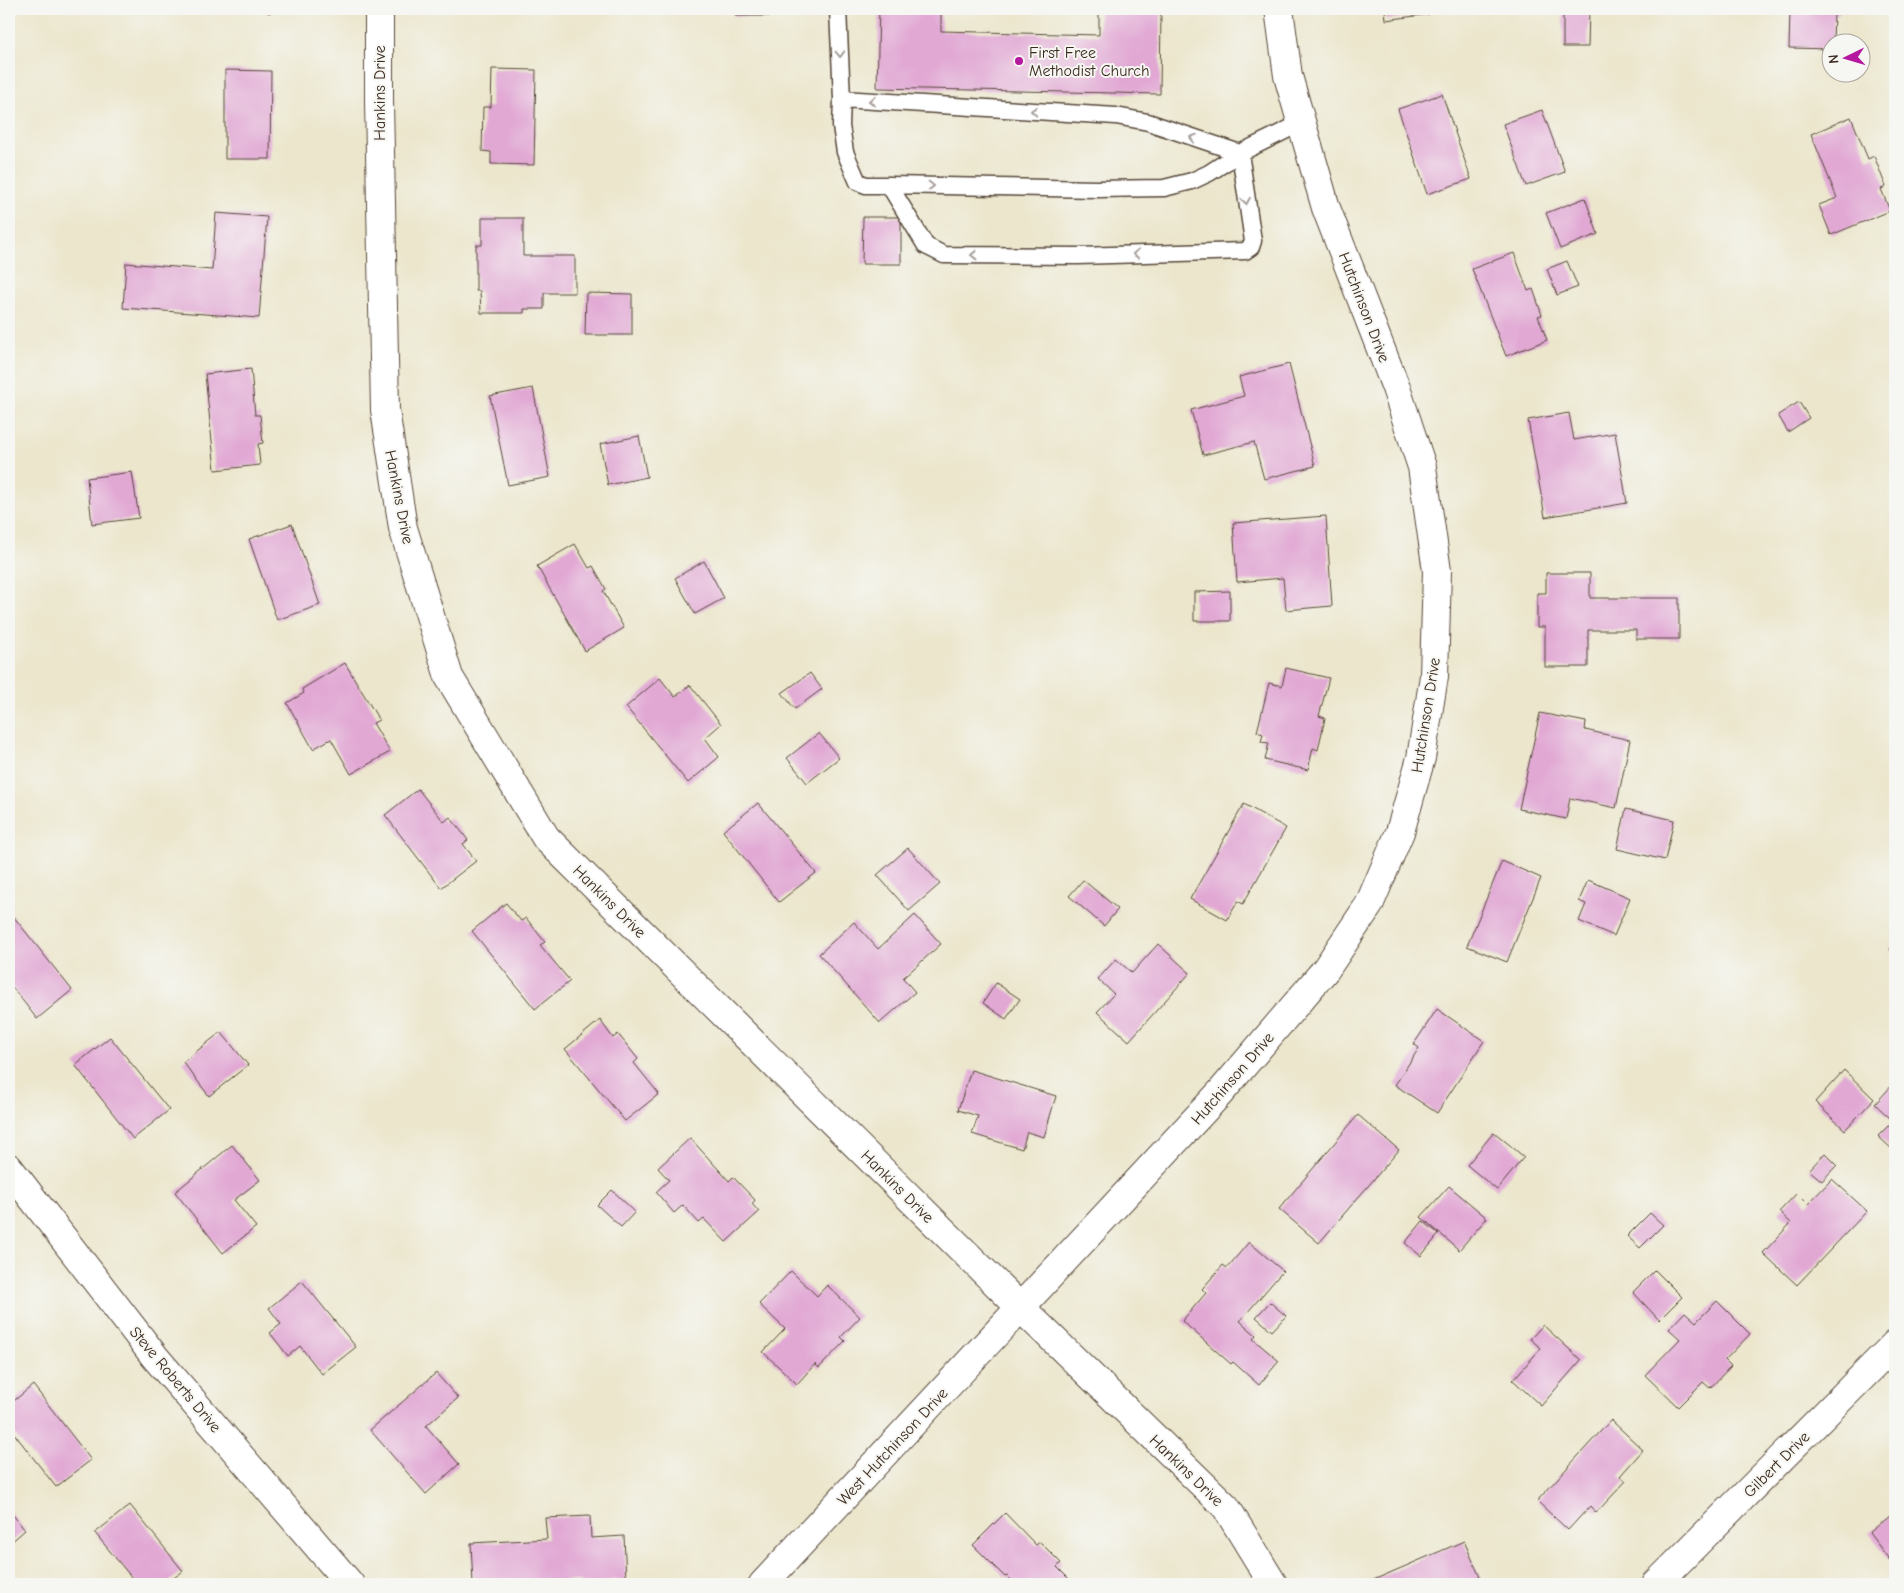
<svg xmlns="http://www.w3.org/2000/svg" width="1904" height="1593" font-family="'Comic Neue',sans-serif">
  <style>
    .building { fill: #e1a8d4 }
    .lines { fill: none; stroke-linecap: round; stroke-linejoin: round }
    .lane-casing { stroke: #554638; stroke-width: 19 }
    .street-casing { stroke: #554638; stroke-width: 30 }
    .lane { stroke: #fff; stroke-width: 16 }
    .street { stroke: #fff; stroke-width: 28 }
    .oneway { stroke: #a79f9a }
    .poi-dot { fill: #b5179e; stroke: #f6f6f2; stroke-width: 2 }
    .labels { text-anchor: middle; stroke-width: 4; stroke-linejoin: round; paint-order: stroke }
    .poi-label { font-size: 16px; fill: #3b2a1e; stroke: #f6f6f2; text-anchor: start }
    .street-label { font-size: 16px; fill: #3b2a1e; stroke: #f6f6f2 }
  </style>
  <rect width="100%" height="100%" fill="#f6f6f2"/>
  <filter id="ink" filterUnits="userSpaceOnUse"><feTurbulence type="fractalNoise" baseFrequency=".02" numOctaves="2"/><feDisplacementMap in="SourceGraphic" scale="10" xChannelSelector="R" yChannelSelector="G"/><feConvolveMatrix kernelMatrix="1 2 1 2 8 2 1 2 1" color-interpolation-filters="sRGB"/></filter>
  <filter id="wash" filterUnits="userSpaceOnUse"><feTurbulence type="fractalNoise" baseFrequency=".0096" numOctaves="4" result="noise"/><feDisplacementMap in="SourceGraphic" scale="20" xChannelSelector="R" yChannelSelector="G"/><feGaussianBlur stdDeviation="1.12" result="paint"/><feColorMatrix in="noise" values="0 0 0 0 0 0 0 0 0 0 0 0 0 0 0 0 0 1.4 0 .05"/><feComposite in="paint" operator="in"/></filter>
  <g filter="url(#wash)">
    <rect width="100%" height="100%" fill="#ebe6cc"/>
    <g id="blocks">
      <path class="building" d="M258,9H271L270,13Z
        M735,9H777V16H735Z
        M879,9H941V31L1099,35V9H1161L1160,94L877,88Z
        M1385,9H1428L1429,14L1386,20Z
        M1563,9H1589L1588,47H1563Z
        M1790,9H1839V14H1834L1833,42H1832V49L1789,48Z
        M492,69L536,70L534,165L491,164V152L482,151L483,107H491Z
        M225,70L271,71L270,159H225Z
        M1442,94L1471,179L1427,194L1398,109Z
        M1542,110L1565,172L1526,186L1503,124Z
        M1851,117L1868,159L1874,156L1886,187L1881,189L1890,211L1831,235L1819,205L1837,198L1811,134Z
        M1585,198L1598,234L1560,249L1546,213Z
        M216,213L267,217L259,318L123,308L126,263L212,270Z
        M863,217H901V264H862Z
        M482,218H523V256H575V293H544V309H524V313H481L480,291H476V245H482Z
        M1514,253L1528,291L1533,289L1542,315L1538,316L1547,340L1506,356L1472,269Z
        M1567,261L1578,287L1557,295L1547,269Z
        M586,293L632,294V335H585Z
        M1289,364L1315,466L1264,479L1254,442L1203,455L1191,410L1244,396L1239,377Z
        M251,369L255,415H260L263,443L258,444L260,465L215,470L205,374Z
        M533,388L550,477L508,485L490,396Z
        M1799,402L1809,418L1788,432L1778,415Z
        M1569,413L1574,440L1615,433L1627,503L1545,517L1528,420Z
        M639,436L647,477L608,485L600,444Z
        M132,472L139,518L92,524L87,478Z
        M1326,516L1332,606L1286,610L1283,578L1237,582L1233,523Z
        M292,524L320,605L277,620L249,539Z
        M575,544L589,568L593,566L606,589L603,591L624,628L585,651L537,566Z
        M704,561L724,598L695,614L675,578Z
        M1546,573H1590V598H1679V639H1636V630H1588V667H1545V627H1537V593H1546Z
        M1230,591V621H1194V592Z
        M345,663L379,720L373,723L390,752L351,774L331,739L313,749L287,703L304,693L302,689Z
        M1286,668L1329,678L1319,716L1325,718L1318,750L1313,748L1308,770L1265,760L1269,743L1261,742L1263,734L1257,732L1269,683L1282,686Z
        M810,673L822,689L795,709L782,693Z
        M660,678L675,697L690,685L721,724L705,738L719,757L688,783L626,707Z
        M1540,713L1586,722L1585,730L1630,740L1616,808L1570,798L1566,819L1519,809Z
        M819,733L839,758L807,783L787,758Z
        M418,789L444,822L450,817L468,840L463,844L476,861L441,888L385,815Z
        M9,797L15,805L9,810Z
        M758,803L816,873L779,902L723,831Z
        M1244,804L1286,828L1243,904L1238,901L1227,920L1190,899Z
        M1626,809L1674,820L1665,860L1617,849Z
        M908,848L940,884L909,911L877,875Z
        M1502,861L1541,878L1507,962L1467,946Z
        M1083,880L1118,909L1104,926L1069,896Z
        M1588,880L1630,898L1614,936L1579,921L1586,904L1579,901Z
        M506,903L521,921L526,918L545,942L540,945L570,981L535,1009L472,931Z
        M915,915L941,944L903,978L915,992L880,1023L819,954L854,922L878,949Z
        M13,916L72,990L37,1019L9,983V919Z
        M1158,944L1190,973L1129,1041L1097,1012L1114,994L1098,979L1116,959L1132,973Z
        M1895,944V955L1890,949Z
        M996,983L1020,999L1006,1019L983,1003Z
        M1437,1009L1484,1041L1437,1113L1395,1085L1419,1048L1414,1044Z
        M600,1020L613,1038L618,1034L638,1059L634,1063L659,1094L625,1121L565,1049Z
        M221,1032L248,1065L209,1096L183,1062Z
        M110,1037L169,1110L133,1139L75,1065Z
        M971,1070L1056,1096L1044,1137L1027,1132L1022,1149L972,1134L978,1116L958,1110Z
        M1844,1070L1874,1099L1845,1130L1815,1102Z
        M1895,1082V1152L1878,1136L1893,1121L1875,1104Z
        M1358,1115L1399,1150L1319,1243L1279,1209Z
        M1494,1132L1524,1157L1497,1190L1467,1165Z
        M690,1138L729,1181L733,1177L755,1200L752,1204L759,1212L726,1242L704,1219L699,1223L683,1205L674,1213L656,1192L669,1180L658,1168Z
        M232,1145L260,1180L234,1200L256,1227L223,1253L175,1192Z
        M1825,1153L1837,1165L1822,1181L1809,1170Z
        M1832,1179L1867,1211L1797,1285L1763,1253L1791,1223L1779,1212L1797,1193L1808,1204Z
        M1449,1186L1487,1218L1459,1250L1421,1217Z
        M612,1190L635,1212L621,1227L597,1205Z
        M1650,1213L1663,1225L1640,1248L1627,1236Z
        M1423,1221L1439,1234L1421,1256L1405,1243Z
        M1249,1242L1283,1271L1240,1321L1256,1335L1253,1339L1279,1361L1259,1385L1233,1362L1231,1364L1182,1321L1206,1293L1202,1289L1223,1265L1227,1268Z
        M1655,1270L1682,1297L1659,1320L1633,1292Z
        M791,1271L817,1296L827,1285L860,1317L841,1337L845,1341L819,1368L815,1364L797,1384L763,1352L785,1329L759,1304Z
        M302,1281L356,1347L322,1374L300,1346L288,1356L270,1333L281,1324L269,1308Z
        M1717,1301L1750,1334L1725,1360L1731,1366L1710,1388L1703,1382L1678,1407L1645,1375L1680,1339L1669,1329L1685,1312L1696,1322Z
        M1270,1302L1286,1316L1272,1331L1256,1317Z
        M1543,1325L1581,1360L1541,1406L1513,1380L1541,1348L1530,1339Z
        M436,1373L458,1398L426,1426L459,1464L426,1494L370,1430Z
        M33,1385L91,1460L56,1487L9,1427V1405Z
        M1611,1420L1643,1450L1620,1476L1626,1481L1596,1513L1590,1506L1568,1530L1537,1501Z
        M130,1505L183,1571L166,1584H137L95,1533Z
        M9,1510L25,1530L9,1544Z
        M1895,1512V1567L1869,1533Z
        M1005,1513L1036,1545L1040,1542L1061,1563L1057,1567L1074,1584H1015L1007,1576L1005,1577L973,1545Z
        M590,1516L591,1538L624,1536L626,1580H611V1584H582L581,1581L473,1584L471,1543L547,1539L545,1518Z
        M1464,1541L1483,1584H1373L1371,1581Z"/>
    </g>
  </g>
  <g filter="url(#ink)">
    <use href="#blocks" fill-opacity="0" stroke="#554638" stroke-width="1"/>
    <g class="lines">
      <defs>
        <path id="lane" d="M838,9L842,99
          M1240,153L1253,241L1251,247L1245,251L1078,256L944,255L926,246L889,185L1096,189L1164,188L1192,181L1209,173L1240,153L1301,123
          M889,185H866L858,182L845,152L841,126L842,99L1116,116L1148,122L1240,153"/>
        <path id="street" d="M379,9V101L385,410L403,528L449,677L546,838L1021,1308L1226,1507L1273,1584
          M9,1168L155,1357L350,1584
          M763,1584L1220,1093L1326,969L1369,905L1400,832L1421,758L1434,676L1437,571L1422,467L1396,388L1326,208L1288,76L1279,9
          M1656,1584L1895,1344"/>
      </defs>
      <use href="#lane" class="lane-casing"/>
      <use href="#street" class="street-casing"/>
      <use href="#lane" class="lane"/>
      <use href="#street" class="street"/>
    </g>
    <defs><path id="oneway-chevron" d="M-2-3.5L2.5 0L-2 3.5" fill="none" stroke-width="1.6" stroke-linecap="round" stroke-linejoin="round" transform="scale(1.25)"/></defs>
    <g class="oneway">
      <use href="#oneway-chevron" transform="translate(840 54) rotate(88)"/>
      <use href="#oneway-chevron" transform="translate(872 101) rotate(-177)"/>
      <use href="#oneway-chevron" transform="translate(1034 111) rotate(-177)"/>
      <use href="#oneway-chevron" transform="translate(1193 138) rotate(-161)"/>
      <use href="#oneway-chevron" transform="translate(931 186) rotate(1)"/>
      <use href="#oneway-chevron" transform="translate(1246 201) rotate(81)"/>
      <use href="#oneway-chevron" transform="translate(1136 254) rotate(178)"/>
      <use href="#oneway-chevron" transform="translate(974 255) rotate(-180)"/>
    </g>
  </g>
  <circle class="poi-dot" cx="1019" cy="61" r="5"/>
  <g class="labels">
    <g class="poi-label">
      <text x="1029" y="58">First Free<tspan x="1029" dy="18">Methodist Church</tspan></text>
    </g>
    <g class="street-label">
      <text transform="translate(379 93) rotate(-90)" y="6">Hankins Drive</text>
      <text transform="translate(1365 307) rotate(69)" y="6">Hutchinson Drive</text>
      <text transform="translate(400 497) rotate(79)" y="6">Hankins Drive</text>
      <text transform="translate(1425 715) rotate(-81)" y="6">Hutchinson Drive</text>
      <text transform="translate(610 901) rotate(45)" y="6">Hankins Drive</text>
      <text transform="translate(1232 1078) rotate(-49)" y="6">Hutchinson Drive</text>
      <text transform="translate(898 1186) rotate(45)" y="6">Hankins Drive</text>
      <text transform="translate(176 1379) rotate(50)" y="6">Steve Roberts Drive</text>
      <text transform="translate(892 1446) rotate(-47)" y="6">West Hutchinson Drive</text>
      <text transform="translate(1776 1464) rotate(-45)" y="6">Gilbert Drive</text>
      <text transform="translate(1187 1470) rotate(44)" y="6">Hankins Drive</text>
    </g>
  </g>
  <rect width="1904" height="1593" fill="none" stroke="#f6f6f2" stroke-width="30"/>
  <g transform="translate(1846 58) rotate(265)"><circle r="24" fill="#f6f6f2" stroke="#aba49d"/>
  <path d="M0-4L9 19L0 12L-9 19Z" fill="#b5179e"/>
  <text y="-8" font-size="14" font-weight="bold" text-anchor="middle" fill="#3b2a1e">N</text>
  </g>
</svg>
